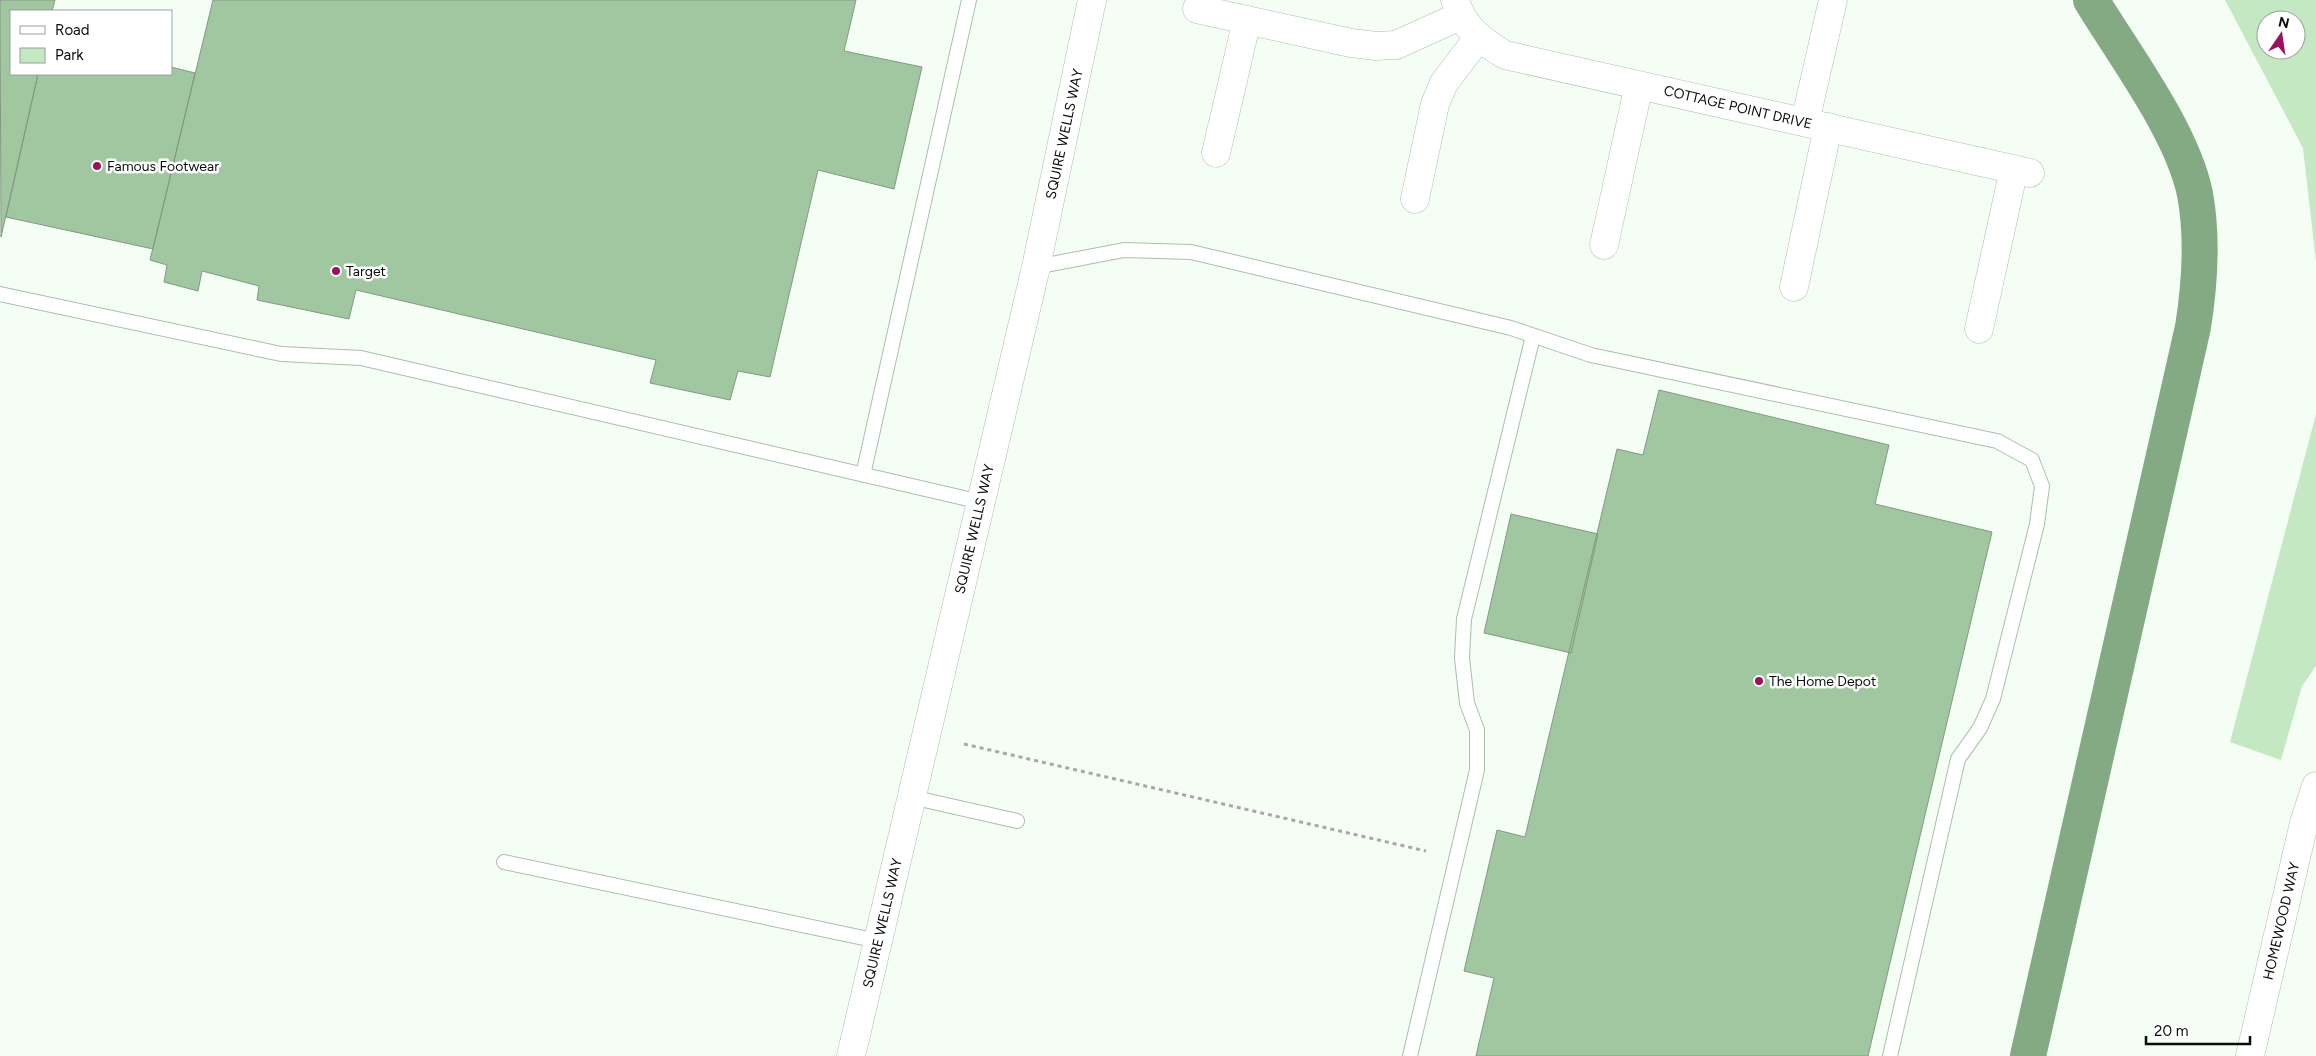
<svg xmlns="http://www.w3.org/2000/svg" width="2316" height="1056" font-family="Figtree,sans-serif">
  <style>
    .green { fill: #c3e8c2; fill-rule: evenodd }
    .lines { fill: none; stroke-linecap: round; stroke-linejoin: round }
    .canal { stroke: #84aa83; stroke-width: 36 }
    .building { fill: #a0c79f; stroke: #839983 }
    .lane-casing { stroke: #aac0a9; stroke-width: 16 }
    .street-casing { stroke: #aac0a9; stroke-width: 29 }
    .secondary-casing { stroke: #aac0a9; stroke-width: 29 }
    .path { stroke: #a2aba2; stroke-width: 3; stroke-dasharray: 4 4; stroke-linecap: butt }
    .lane { stroke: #fff; stroke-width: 14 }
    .street { stroke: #fff; stroke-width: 28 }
    .secondary { stroke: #fff; stroke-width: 28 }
    .poi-dot { fill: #9d115f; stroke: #fff; stroke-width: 2 }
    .labels { text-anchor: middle; stroke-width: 5; stroke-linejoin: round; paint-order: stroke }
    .street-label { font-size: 14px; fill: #070e07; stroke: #fff }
    .poi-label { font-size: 14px; fill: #070e07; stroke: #fff; text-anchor: start }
  </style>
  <rect width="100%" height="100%" fill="#f4fef4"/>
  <path class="green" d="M2225,0H2316V262L2303,148ZM2266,20H2296V50H2266Z
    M2316,414V666L2302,686L2281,760L2230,742Z"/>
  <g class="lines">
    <path class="canal" d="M2028,1056L2193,327C2200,283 2203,238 2195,194C2182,131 2125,56 2091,0"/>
  </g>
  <path class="building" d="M0,0H55L52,11H11V74H38L1,237Z
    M213,0H856L844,51L922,67L894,189L818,170L770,377L738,371L730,400L650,383L656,360L356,290L349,319L257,300L259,286L202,271L198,291L164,282L167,265L150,260Z
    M171,67L195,73L153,249L6,217L38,74H171Z
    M1659,390L1889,445L1875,504L1992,532L1868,1056H1476L1494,978L1464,971L1497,830L1525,837L1617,449L1643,455Z
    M1511,514L1598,534L1571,653L1484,633Z"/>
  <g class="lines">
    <defs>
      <path id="lane" d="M1036,267L1124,250L1191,252L1511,328L1591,355L1997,441L2032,460L2042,486L2037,524L1993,699L1980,728L1958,759L1890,1056
        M0,294L281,354L361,358L981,502
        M863,475L969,0
        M911,797L1017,821
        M504,862L878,941
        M1410,1056L1477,770V730L1467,703L1462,658L1464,619L1533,336"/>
      <path id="street" d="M1455,0C1464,29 1481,40 1505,55L2030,173
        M1197,9L1351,43L1376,46L1396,45L1460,16
        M1805,122L1833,0
        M1216,153L1247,20
        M1415,199L1435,104L1444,83L1478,38
        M1604,245L1639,85
        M1794,287L1828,127
        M1979,329L2014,169
        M2250,1056L2304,823L2316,786"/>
      <path id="secondary" d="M851,1056L1036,267L1092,0"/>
    </defs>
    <use href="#lane" class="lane-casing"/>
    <use href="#street" class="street-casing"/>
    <use href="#secondary" class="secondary-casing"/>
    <path class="path" d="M964,744L1426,851"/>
    <use href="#lane" class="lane"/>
    <use href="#street" class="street"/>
    <use href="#secondary" class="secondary"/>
  </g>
  <g class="poi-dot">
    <circle cx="97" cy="166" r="5"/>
    <circle cx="336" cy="271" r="5"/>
    <circle cx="1759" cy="681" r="5"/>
  </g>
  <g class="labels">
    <g class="street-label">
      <text transform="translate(1738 107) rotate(13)" y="5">COTTAGE POINT DRIVE</text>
      <text transform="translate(1064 134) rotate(-78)" y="5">SQUIRE WELLS WAY</text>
      <text transform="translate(974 529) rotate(-77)" y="5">SQUIRE WELLS WAY</text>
      <text transform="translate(2281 921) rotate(-77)" y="5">HOMEWOOD WAY</text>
      <text transform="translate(882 923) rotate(-77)" y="5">SQUIRE WELLS WAY</text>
    </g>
    <g class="poi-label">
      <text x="107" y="171">Famous Footwear</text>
      <text x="346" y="276">Target</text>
      <text x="1769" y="686">The Home Depot</text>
    </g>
  </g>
  <rect x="10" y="10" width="162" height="65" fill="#ffffff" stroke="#9c9f9c"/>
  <rect x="20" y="26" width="25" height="8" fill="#ffffff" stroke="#9c9f9c"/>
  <text x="55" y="35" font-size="15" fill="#070e07">Road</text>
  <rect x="20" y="48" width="25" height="15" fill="#c3e8c2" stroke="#9c9f9c"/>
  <text x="55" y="60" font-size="15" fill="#070e07">Park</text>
  <g transform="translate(2281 35) rotate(13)"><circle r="24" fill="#ffffff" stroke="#9c9f9c"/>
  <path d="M0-4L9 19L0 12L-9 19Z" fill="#9d115f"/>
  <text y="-8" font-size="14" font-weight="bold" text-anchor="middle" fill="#070e07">N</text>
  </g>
  <path d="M2146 1036v8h104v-8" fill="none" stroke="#070e07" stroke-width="2.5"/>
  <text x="2154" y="1036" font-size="15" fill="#070e07" stroke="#ffffff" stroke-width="4" paint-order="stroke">20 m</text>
</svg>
